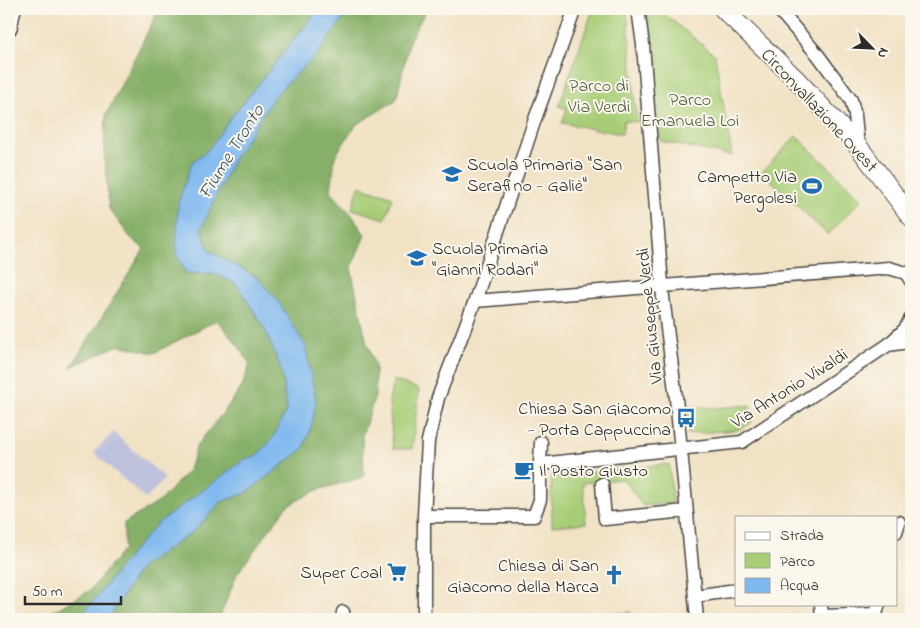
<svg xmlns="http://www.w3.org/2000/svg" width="920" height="628" font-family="'Indie Flower',sans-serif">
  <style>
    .industrial { fill: #bec2dd }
    .green { fill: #a8cd77; stroke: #6a7c51 }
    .forest { fill: #86b068; stroke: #586e4a }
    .water { fill: #7eb8ef; stroke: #54728d }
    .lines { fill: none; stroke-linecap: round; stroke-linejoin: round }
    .minor-casing { stroke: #494642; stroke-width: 15 }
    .tertiary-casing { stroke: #494642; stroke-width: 18 }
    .secondary-casing { stroke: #494642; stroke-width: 20 }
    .minor { stroke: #fff; stroke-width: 12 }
    .tertiary { stroke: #fff; stroke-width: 15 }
    .secondary { stroke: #fff; stroke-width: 18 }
    .labels { text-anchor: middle; stroke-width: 4; stroke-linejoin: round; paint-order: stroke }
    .park-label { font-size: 18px; fill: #505c42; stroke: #fbf7ec }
    .street-label { font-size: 18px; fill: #2b2b2b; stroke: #fbf7ec }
    .poi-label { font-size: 18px; fill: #2b2b2b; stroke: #fbf7ec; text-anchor: end }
    .water-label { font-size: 19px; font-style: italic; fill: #456; stroke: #fbf7ec }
  </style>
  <rect width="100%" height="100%" fill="#fbf7ec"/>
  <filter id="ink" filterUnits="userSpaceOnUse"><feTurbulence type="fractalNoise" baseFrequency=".02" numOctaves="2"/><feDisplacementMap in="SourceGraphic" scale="10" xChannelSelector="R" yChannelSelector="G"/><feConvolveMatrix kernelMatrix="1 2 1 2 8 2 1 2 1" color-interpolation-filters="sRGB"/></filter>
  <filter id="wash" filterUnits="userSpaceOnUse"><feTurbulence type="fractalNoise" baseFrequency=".0096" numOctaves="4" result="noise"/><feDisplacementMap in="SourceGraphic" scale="20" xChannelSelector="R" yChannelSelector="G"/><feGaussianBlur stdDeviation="1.12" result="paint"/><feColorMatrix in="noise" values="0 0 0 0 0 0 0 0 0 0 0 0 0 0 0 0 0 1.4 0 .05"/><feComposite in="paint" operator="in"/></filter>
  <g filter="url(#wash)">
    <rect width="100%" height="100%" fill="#f1e2c5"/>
    <path class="industrial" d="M113,432L165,478L146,499L94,453Z"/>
    <path class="green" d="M593,9H626L627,11L637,122L624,121L622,134L562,123L567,109L559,106Z
      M647,9H658L715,55L732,156L660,141Z
      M796,136L862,199L828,235L762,172Z
      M359,186L393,197L385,219L352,209Z
      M393,380L419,389L412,449H393L389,402Z
      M750,405L751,423L737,430L688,434L686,406L716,408Z
      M669,464L673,503L643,506L623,479L583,483L586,523L552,526L551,476Z
      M630,612L631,619H570V617Z"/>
    <path class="forest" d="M159,9H319L230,119L208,150L192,162L176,253L186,273H213L236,284L263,325L281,369L287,409L273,438L256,457L157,524L133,551L79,619H39L89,591L124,549V523L159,502L189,470L197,445L222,414L242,387L250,364L237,344L217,320L154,353L119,345L71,367L144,249L130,237L109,209L104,151L106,115Z
      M350,9H427L410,39L396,100L356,125L335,156L331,192L352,215L365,235L351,268L366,340L375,366V396L362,436L364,477L317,490L287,506L237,574L219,619H108L140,568L194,531L221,502L246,493L303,449L311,428L259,278L209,251L201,229L233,160L275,95L318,53Z"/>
    <path class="water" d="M319,9H350L318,53L275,95L233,160L201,229L209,251L258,278L280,304L305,345L316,401L311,428L303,449L246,493L221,502L194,531L140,568L108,619H79L133,551L157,524L245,459L256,457L273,438L287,409L281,369L263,325L236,284L213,273H186L176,253L178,204L192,162L208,150L230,119Z"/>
  </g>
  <g filter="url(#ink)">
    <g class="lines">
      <defs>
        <path id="minor" d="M636,9L639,16L643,45L663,297L676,398L697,619
          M778,9L818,55L851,100L855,115L858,146
          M475,301L889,268L906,273L911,281
          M888,345L905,329L911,318
          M540,464L541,442
          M602,484L605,519L686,511
          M424,516H534L540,500V464L742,442L888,345L908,342L911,343
          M896,532L899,522
          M695,596L736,590
          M821,604L822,619
          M822,616L876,614L879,604
          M342,619L343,612
          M424,619V516L428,441L438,398L475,301L535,119L575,9"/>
        <path id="tertiary" d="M9,28L13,9"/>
        <path id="secondary" d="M723,9L797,80L858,146L911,217"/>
      </defs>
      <use href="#minor" class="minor-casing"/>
      <use href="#tertiary" class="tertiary-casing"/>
      <use href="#secondary" class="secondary-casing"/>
      <use href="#minor" class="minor"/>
      <use href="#tertiary" class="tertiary"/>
      <use href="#secondary" class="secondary"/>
    </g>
  </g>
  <defs>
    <symbol id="school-bare" viewBox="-9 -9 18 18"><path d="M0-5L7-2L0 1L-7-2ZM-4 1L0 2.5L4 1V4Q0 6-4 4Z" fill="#1f6fb2" stroke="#fbf7ec" stroke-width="2.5" paint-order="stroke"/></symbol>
    <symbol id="stadium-bare" viewBox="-9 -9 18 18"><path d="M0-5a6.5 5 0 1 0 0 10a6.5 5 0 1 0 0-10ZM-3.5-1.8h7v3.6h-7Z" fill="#1f6fb2" stroke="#fbf7ec" stroke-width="2.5" paint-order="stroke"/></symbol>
    <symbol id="bus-bare" viewBox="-9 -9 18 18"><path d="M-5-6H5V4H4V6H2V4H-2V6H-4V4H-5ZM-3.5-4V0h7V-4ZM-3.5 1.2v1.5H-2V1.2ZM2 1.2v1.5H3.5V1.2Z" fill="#1f6fb2" stroke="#fbf7ec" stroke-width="2.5" paint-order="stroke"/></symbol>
    <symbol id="cafe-bare" viewBox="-9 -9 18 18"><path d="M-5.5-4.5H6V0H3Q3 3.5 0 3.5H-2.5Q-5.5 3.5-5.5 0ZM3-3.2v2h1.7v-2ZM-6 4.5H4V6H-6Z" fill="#1f6fb2" stroke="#fbf7ec" stroke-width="2.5" paint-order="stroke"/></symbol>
    <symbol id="supermarket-bare" viewBox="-9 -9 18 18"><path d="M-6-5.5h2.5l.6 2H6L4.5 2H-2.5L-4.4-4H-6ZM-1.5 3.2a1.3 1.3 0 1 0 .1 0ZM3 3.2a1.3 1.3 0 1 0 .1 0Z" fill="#1f6fb2" stroke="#fbf7ec" stroke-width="2.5" paint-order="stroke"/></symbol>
    <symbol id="church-bare" viewBox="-9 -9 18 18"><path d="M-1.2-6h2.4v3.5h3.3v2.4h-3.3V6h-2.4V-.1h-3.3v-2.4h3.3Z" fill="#1f6fb2" stroke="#fbf7ec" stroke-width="2.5" paint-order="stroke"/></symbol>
  </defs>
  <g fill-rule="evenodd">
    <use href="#school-bare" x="438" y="160" width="28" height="28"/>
    <use href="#stadium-bare" x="798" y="172" width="28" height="28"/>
    <use href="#school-bare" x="403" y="244" width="28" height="28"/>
    <use href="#bus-bare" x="672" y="404" width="28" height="28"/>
    <use href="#cafe-bare" x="510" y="456" width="28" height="28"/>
    <use href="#supermarket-bare" x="383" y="558" width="28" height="28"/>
    <use href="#church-bare" x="600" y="561" width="28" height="28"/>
  </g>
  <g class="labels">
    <g class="park-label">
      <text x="599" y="91">Parco di<tspan x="599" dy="21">Via Verdi</tspan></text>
      <text x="690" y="105">Parco<tspan x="690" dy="21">Emanuela Loi</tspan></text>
    </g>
    <g class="street-label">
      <text transform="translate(820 110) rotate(47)" y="6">Circonvallazione Ovest</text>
      <text transform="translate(649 316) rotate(-96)" y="6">Via Giuseppe Verdi</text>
      <text transform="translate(789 388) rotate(-32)" y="6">Via Antonio Vivaldi</text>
    </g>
    <g class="poi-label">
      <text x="467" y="170" text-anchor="start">Scuola Primaria "San<tspan x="467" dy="21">Serafino - Galiè"</tspan></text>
      <text x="797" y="182">Campetto Via<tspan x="797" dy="21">Pergolesi</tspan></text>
      <text x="432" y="254" text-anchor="start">Scuola Primaria<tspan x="432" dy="21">"Gianni Rodari"</tspan></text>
      <text x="671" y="414">Chiesa San Giacomo<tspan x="671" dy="21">- Porta Cappuccina</tspan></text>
      <text x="539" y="476" text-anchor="start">Il Posto Giusto</text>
      <text x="599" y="571">Chiesa di San<tspan x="599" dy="21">Giacomo della Marca</tspan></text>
      <text x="382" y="578">Super Coal</text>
    </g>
    <g class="water-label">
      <text transform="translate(230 151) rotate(-58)" y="7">Fiume Tronto</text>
    </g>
  </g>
  <rect width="920" height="628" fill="none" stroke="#fbf7ec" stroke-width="30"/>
  <rect x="735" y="516" width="162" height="90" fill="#fbf7ec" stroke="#a8a59f"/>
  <rect x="745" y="532" width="25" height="8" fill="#ffffff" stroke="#a8a59f"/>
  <text x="780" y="540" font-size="15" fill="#2b2b2b">Strada</text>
  <rect x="745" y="553" width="25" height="15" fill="#a8cd77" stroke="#a8a59f"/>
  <text x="780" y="566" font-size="15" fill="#2b2b2b">Parco</text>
  <rect x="745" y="578" width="25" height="15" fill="#7eb8ef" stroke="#a8a59f"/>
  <text x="780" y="590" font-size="15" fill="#2b2b2b">Acqua</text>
  <g transform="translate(872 48) rotate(114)" stroke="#fbf7ec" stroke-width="4" paint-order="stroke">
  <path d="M0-4L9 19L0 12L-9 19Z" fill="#2b2b2b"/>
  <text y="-8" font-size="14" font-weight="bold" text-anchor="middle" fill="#2b2b2b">N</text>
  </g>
  <path d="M25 596v8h96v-8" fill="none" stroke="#2b2b2b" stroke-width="2.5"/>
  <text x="32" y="596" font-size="15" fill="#2b2b2b" stroke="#fbf7ec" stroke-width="4" paint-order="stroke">50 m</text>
</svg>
